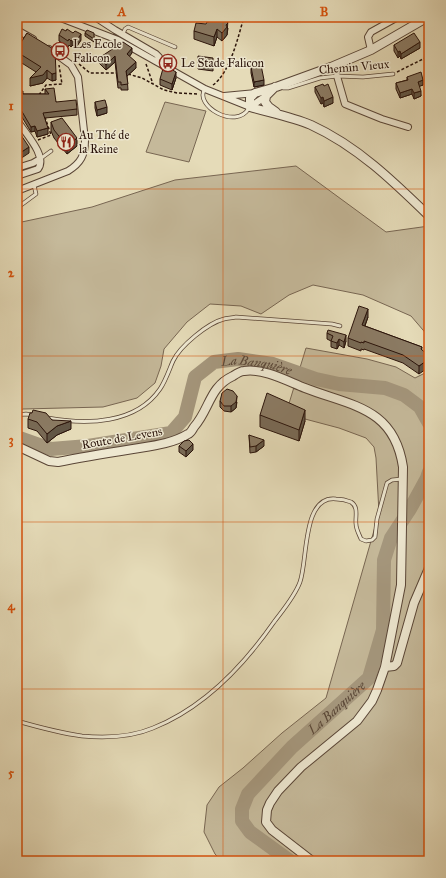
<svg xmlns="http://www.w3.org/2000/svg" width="446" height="878" font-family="'IM FELL Great Primer',serif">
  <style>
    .green { fill: #c5b99a; stroke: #786652 }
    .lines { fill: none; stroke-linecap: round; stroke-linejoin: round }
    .river { stroke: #a5977d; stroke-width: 14 }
    .service-casing { stroke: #594536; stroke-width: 4.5 }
    .minor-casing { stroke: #594536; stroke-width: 8 }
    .tertiary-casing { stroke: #594536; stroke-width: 10 }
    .path { stroke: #2a130a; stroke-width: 1.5; stroke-dasharray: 3 2; stroke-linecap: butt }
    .service { stroke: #eee8d1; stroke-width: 3 }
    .minor { stroke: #eee8d1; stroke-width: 6 }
    .tertiary { stroke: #eee8d1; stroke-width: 8 }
    .wall { fill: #786a56; stroke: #2a130a }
    .shaded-wall { fill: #615646; stroke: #2a130a }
    .building { fill: #8b7b64; stroke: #2a130a }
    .grid { fill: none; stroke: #d5520c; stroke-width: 1; stroke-opacity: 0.55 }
    .labels { text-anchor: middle; stroke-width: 3; stroke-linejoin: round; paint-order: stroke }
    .poi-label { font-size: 12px; fill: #2a130a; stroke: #eee8d1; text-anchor: start }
    .street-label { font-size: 12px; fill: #2a130a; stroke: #eee8d1 }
    .water-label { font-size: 13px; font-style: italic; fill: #5b4838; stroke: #eee8d1 }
    .neatline { fill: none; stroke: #d5520c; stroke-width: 1.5 }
    .grid-label { font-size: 13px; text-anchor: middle; font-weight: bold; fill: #d5520c }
  </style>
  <rect width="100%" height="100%" fill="#e5dbb8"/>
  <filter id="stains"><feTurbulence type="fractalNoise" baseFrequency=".005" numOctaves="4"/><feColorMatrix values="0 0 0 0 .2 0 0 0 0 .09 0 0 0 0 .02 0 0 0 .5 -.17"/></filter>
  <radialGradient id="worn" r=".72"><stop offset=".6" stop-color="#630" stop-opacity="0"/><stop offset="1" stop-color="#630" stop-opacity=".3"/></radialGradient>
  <path class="green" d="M165,102L206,111L189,162L146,152Z
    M296,166L386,232L429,226V337L411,316L363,295L313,285L289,295L261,314L241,306L210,304L187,322L164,349L161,366L155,383L137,398L103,407L23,409L17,411V223L92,207L175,180Z
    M306,348L367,359L396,367L415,378L429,371V861H222L215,854L204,832L207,805L219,787L243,768L282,733L326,698L379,513L376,458L374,447L366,438L339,428L305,419L287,410Z"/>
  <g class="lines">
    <g class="river">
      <path id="s1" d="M17,437L51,449L88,446L171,433L185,417L195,377L214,362L238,359L273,364L316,379L339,384L385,388L404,395L420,407L429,423"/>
      <path id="s2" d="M290,861L250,832L242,821V809L248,794L292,747L369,678L383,630L384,560L391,538L410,509L427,478L429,472"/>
    </g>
    <defs>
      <path id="service" d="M123,34L125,29L128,27L175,47
        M282,87L283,88H288L320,78L337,76L363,77L393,74
        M205,89C193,105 236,131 249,108
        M40,159L51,151
        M17,208L36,194L34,185
        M17,415L26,414L33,415
        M48,418C87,425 136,424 160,389C166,380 169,370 173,361C180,346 208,323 224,319C227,318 232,318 236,317L332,324L340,326
        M17,721C38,727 60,733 82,736C105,738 132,737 153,728C203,708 244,665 274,622C283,610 295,596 300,582C308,560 302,495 336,499C341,499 346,500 351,502C359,507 355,517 356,524C356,529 359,534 361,539L366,541L372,540L375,537L377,519L387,483L392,480L402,479"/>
      <path id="minor" d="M58,17L118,40L205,89L250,107L266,96
        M95,17L115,30L156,54L159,57L158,62
        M17,30L33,39
        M371,50L368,37L371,32L398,17
        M337,76L345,104L382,119L408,127
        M224,96L256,93
        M17,120C24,132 48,156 38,169L17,176
        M17,168L33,163L40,159
        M17,191L68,171C81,163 85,155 85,140L78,77L71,65L49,49"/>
      <path id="tertiary" d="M428,17L371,50L331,67L276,87L255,93L250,98V107C271,113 292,117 311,125C357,146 393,181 429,216
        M275,87L266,96L265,102L269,107L276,112
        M17,446L49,461L58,462C83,457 108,453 133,449C151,446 172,444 188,434C191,433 192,430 194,427C210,409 209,387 233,376C236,374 241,371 244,371C264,368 287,381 305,388C351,406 394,407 403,467L401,585L385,667L377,690L372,701L357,721L301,767L278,791L270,803L267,810L266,822L272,830L312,861
        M385,667L394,666L397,663L414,603L429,568"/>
    </defs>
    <use href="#service" class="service-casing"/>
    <use href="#minor" class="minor-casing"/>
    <use href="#tertiary" class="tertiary-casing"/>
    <path class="path" d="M79,64L90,73H116
      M146,64L153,84
      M397,72L429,56
      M128,74L142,78L164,90L177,93L198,94
      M213,85C230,73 238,37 244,17
      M39,95L46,85L62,84L59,65
      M38,140L51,135L45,117"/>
    <use href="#service" class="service"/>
    <use href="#minor" class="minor"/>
    <use href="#tertiary" class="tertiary"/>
  </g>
  <path class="wall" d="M17,17H22V19L18,26L17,25Z
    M147,17H157L149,18Z
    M228,28L227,35L222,41L217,37L214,46L194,39V31Z
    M27,33L56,80L52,81L47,78L43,83L30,86L36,72L17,60V49Z
    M85,33L94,36V42L85,36Z
    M429,34V44L427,40V35Z
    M59,35L81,40L77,46L73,45L71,47L69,45L68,47L59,41Z
    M394,45L420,48L401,59L400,56L398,58L394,51Z
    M132,53L129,56L136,68L127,76L128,90H121V88H118L115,62L106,70L99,63V58Z
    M198,63L213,64V71L198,69Z
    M251,67L264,85L254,87L251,73Z
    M407,77L423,85L419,86L421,96L414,99L412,94L400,98L396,89V83L407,80Z
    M176,78L172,90L160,85V79Z
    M324,86L333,103L324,107L323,103L321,104L315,92V87Z
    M45,89L56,102L77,109V115L45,118L48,134L37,137L35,131L31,132L17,109V92L23,94H45Z
    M95,102L107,113L97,116L95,108Z
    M51,122L77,146L67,154L54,138L51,131Z
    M368,317L365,326L422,347L419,374L403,363L364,349V350L361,349V351L348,346V338Z
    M327,333L346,341L344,348L339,345L337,349L331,347V341L327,339Z
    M220,401L237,402L236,408L231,412L224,411L220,407Z
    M260,415L305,421L299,441L260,427Z
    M28,419L52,420L71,429L57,435L47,443L37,431L28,428Z
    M249,435L264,446L256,452L250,453Z
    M179,446L193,450L186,457L179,452Z"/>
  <path class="shaded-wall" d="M20,17H22V19L18,26V21Z
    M228,19L227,35L222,41V33L226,21Z
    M217,29V37L214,46V37Z
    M81,34V40L77,46V40Z
    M73,39V45L71,47V41Z
    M420,42V48L401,59V54Z
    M132,48V53L127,60V54Z
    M400,51V56L398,58V52Z
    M115,56V62L106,70V65Z
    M136,62V68L126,77V71Z
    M47,70V78L43,83L30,86V78Z
    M176,72V78L172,90V84Z
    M56,73V80L52,81V74Z
    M264,80V85L254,87V82Z
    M423,80V85L418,87V82Z
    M412,89V94L400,98V93Z
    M421,91V96L414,99V93Z
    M323,97V103L321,104V98Z
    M333,97V103L324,107V101Z
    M107,107V113L97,116V110Z
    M35,126V131L31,132V127Z
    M48,128V134L37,137V131Z
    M77,138V146L67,154V146Z
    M29,147V153L17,161V155Z
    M368,309V317L362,333V325Z
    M346,335V341L344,348V342Z
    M339,339V345L337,349V343Z
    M429,359V367L419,374V366Z
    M237,396L236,408L231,412V406Z
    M305,410V421L299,441V430Z
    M71,421V429L57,435L47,443V434L57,426Z
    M264,440V446L256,452V446Z
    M193,444V450L186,457V451Z"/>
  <path class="building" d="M17,17H20L18,21L17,20Z
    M218,17H226L228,19L226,21L228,23L226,25L227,27L222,33L217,29L214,37L194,31L196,23L206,24L207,22L213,21Z
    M62,29L66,31L67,29L73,33L75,31L81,34L77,40L73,39L71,41L69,39L68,41L59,35Z
    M87,30L94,33V39L85,33Z
    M27,33L55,50L56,73L52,74L47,70L43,75L30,78L41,67L17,52V49Z
    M414,33L420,42L401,54L400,51L398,52L394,45Z
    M429,34V39L427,35Z
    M123,42L132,48L127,54L136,62L126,71L128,84L121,85V82H118L115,56L106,65L99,58Z
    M198,56L213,58V65L198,63Z
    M164,65L176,72L172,84L160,79Z
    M261,65L264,80L254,82L251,67Z
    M421,72L423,80L418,82L421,91L414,93L412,89L400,93L396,83L408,80L407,77Z
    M323,84L324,86L328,84L333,97L324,101L323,97L321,98L315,87Z
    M54,88L56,102L76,100L77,109L43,113L48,128L37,131L35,126L31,127L17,103V92L23,91V94H49L45,89Z
    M105,100L107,107L97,110L95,102Z
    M62,118L77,138L67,146L54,130L51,122Z
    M17,129L29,147L17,155Z
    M359,306L368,309L362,325L422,347L421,349L429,356V359L419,366L403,355L364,341V343L361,342V343L348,338Z
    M328,330L346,335L344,342L339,339L337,343L331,341L333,336L327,333Z
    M227,389L233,391L237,396L236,402L231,406H224L220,401L222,393Z
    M267,393L305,410L299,430L260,415Z
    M33,410L46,413L52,420L71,421L57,426L47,434L37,422L28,419L30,413H32Z
    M249,435L264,440L256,446L250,447Z
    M189,440L193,444L186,451L179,446L184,441Z"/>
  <path class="grid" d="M223,17V861M17,189H429M17,356H429M17,522H429M17,689H429"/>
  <defs>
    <symbol id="bus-ring" viewBox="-11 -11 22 22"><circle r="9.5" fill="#eee8d1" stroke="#8f2418" stroke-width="1.5"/><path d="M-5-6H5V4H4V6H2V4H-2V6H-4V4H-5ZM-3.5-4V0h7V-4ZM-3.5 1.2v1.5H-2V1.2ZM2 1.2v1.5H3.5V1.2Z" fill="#8f2418"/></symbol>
    <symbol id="restaurant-ring" viewBox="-11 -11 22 22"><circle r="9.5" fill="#eee8d1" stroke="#8f2418" stroke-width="1.5"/><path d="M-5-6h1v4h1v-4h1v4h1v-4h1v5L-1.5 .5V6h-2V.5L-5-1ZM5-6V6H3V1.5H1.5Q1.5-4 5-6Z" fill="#8f2418"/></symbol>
  </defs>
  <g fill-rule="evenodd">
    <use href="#bus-ring" x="50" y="41" width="20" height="20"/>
    <use href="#bus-ring" x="158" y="53" width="20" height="20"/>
    <use href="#restaurant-ring" x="56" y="132" width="20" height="20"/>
  </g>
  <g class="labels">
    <g class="poi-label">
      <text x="73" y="48">Les Ecole<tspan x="73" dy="14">Falicon</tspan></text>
      <text x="181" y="67">Le Stade Falicon</text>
      <text x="79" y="139">Au Thé de<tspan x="79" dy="14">la Reine</tspan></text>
    </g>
    <g class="street-label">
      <text transform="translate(354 67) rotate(-5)" y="4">Chemin Vieux</text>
      <text transform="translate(122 438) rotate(-10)" y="4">Route de Levens</text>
    </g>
    <g class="water-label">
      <text dy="5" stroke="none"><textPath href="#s1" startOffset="287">La Banquière</textPath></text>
      <text dy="5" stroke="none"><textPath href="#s2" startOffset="215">La Banquière</textPath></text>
    </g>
  </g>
  <rect width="446" height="878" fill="none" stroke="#e5dbb8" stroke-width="44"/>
  <rect x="22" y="22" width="402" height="834" class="neatline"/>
  <g class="grid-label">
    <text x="122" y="16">A</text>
    <text x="324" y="16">B</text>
    <text x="11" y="110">1</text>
    <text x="11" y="277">2</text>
    <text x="11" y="444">3</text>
    <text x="11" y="610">4</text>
    <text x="11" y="777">5</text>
  </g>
  <rect width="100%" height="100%" filter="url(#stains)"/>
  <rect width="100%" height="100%" fill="url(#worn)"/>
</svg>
